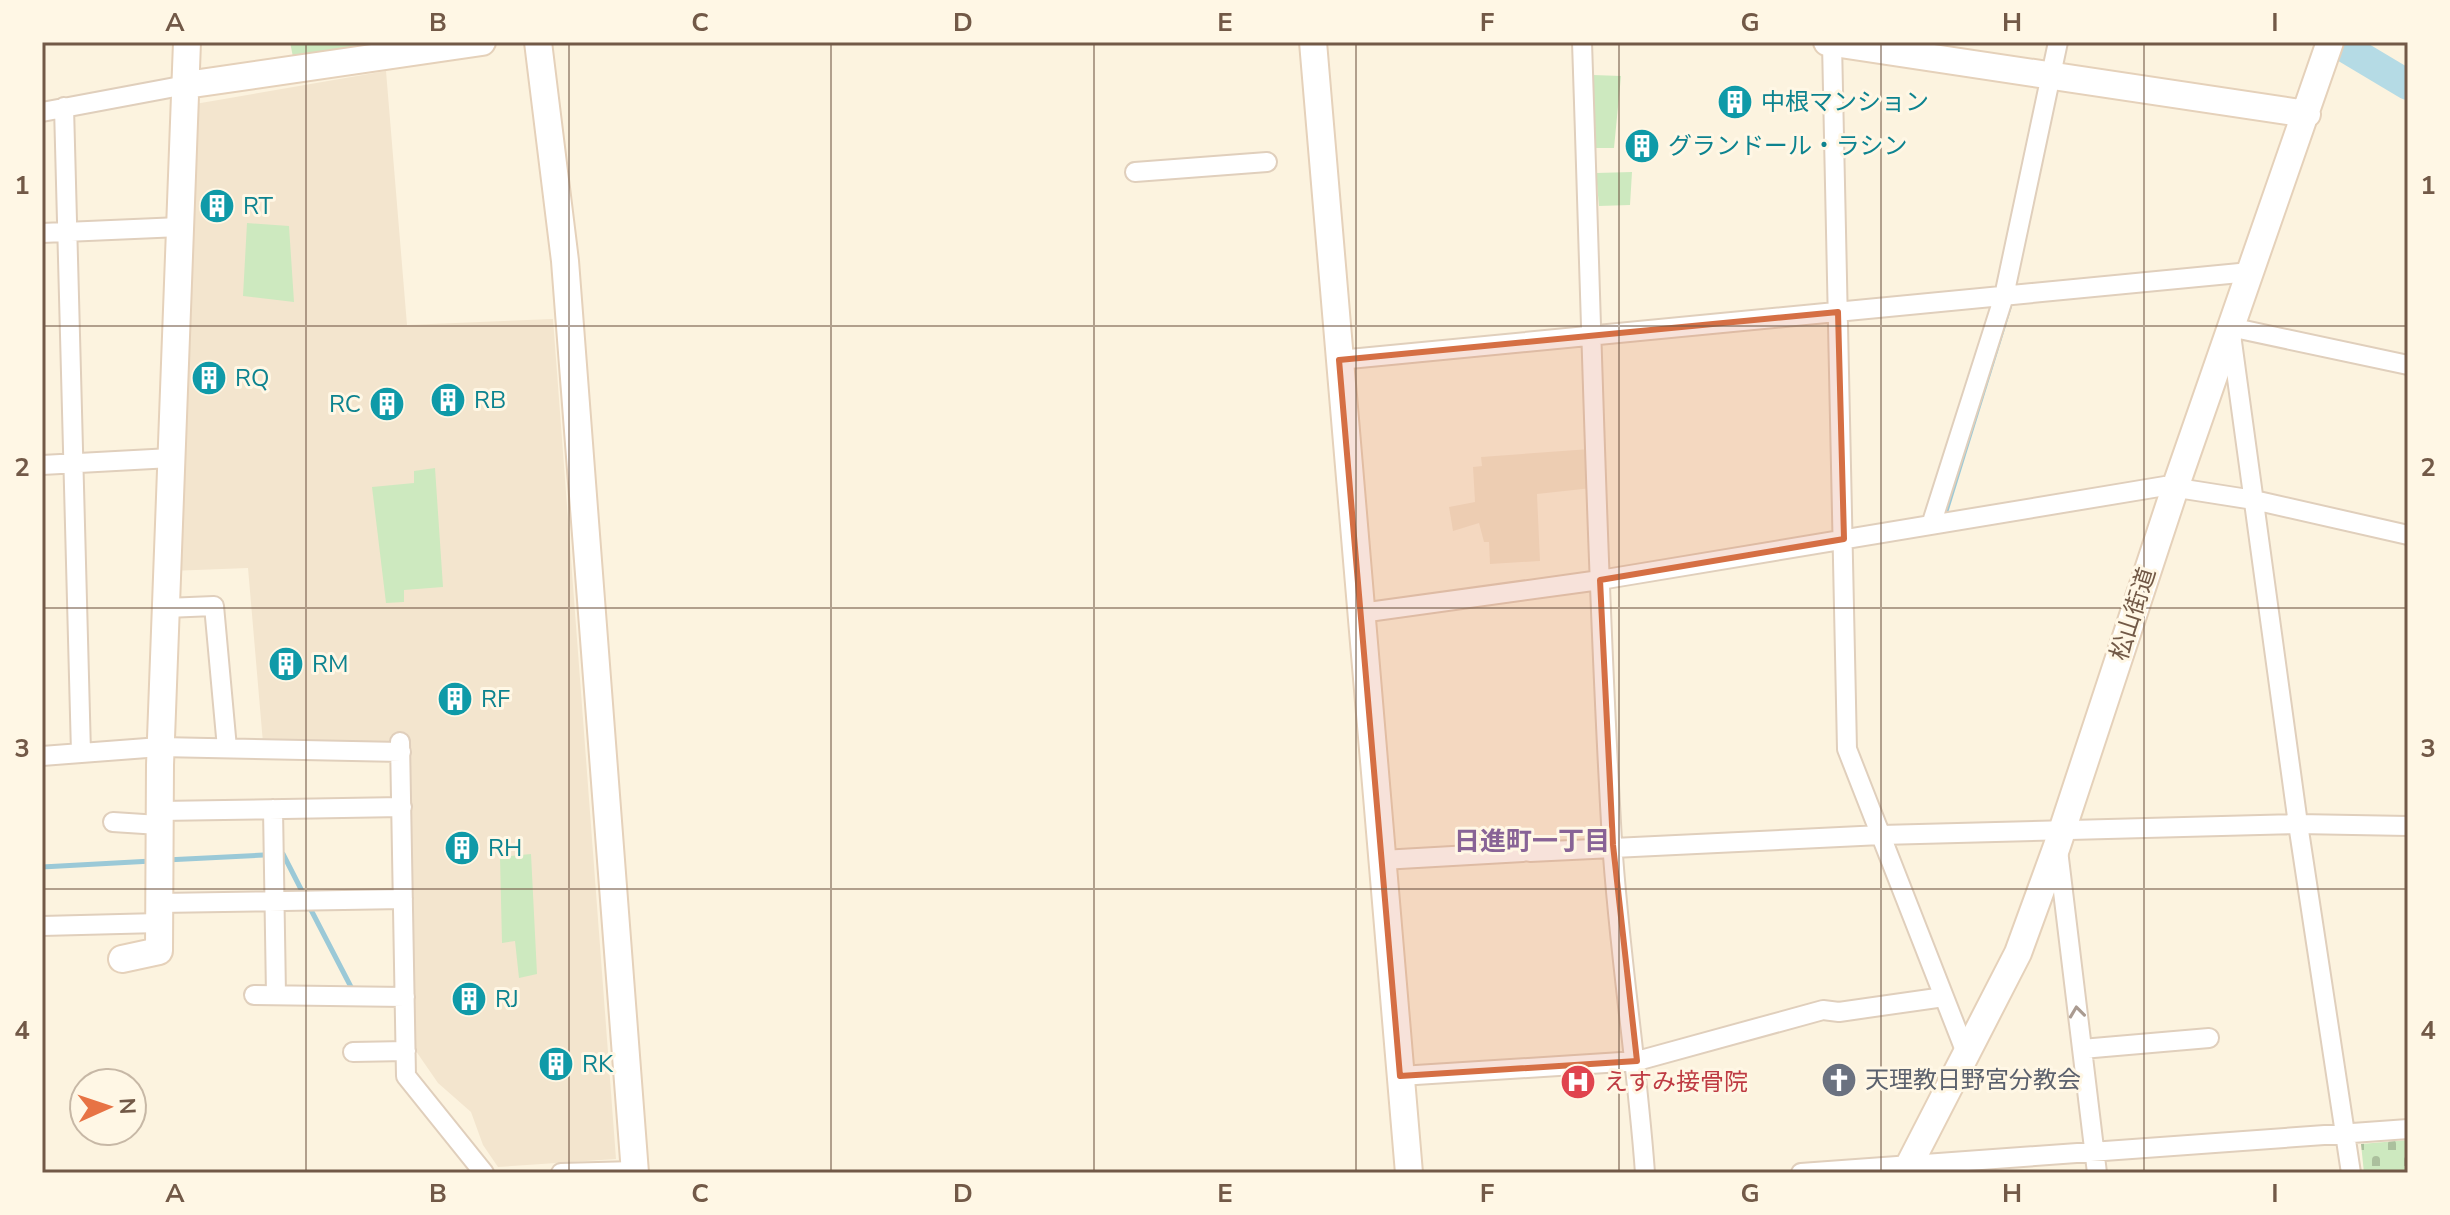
<svg xmlns="http://www.w3.org/2000/svg" width="2450" height="1215" font-family="'Nunito Sans','Noto Sans JP',sans-serif">
  <style>
    .residential { fill: #f3e5ce }
    .green { fill: #cde9bf }
    .cemetery { fill: url(#cemetery-stones) }
    .lines { fill: none; stroke-linecap: round; stroke-linejoin: round }
    .stream { stroke: #9bc9d7; stroke-width: 5 }
    .river { stroke: #b5dbe5; stroke-width: 30 }
    .street-casing { stroke: #e0cfbc; stroke-width: 22 }
    .secondary-casing { stroke: #e5d1ba; stroke-width: 30 }
    .street { stroke: #fff; stroke-width: 18 }
    .secondary { stroke: #fff; stroke-width: 26 }
    .oneway { stroke: #aa9b91 }
    .marked { fill: #d56f44; fill-opacity: 0.2; stroke: #d56f44; stroke-width: 6; stroke-linejoin: round }
    .grid { fill: none; stroke: #725947; stroke-width: 2; stroke-opacity: 0.55 }
    .labels { text-anchor: middle; stroke-width: 6; stroke-linejoin: round; paint-order: stroke }
    .culture-label { font-size: 24px; fill: #0d838f; stroke: #fff7e5; text-anchor: start }
    .street-label { font-size: 24px; fill: #725947; stroke: #fff7e5 }
    .worship-label { font-size: 24px; fill: #5b616d; stroke: #fff7e5; text-anchor: start }
    .health-label { font-size: 24px; fill: #be3a42; stroke: #fff7e5; text-anchor: start }
    .neighbourhood-label { font-size: 26px; font-weight: bold; fill: #886396; stroke: #fff7e5 }
    .neatline { fill: none; stroke: #725947; stroke-width: 3 }
    .grid-label { font-size: 26px; text-anchor: middle; font-weight: bold; fill: #725947 }
  </style>
  <defs>
    <pattern id="cemetery-stones" width="16" height="16" patternUnits="userSpaceOnUse" patternTransform="scale(2)"><rect width="16" height="16" fill="#cde9bf"/><path d="M2 7V4a2 2 0 0 1 4 0v3zM10 15v-3a2 2 0 0 1 4 0v3z" fill="#abc09d"/></pattern>
  </defs>
  <rect width="100%" height="100%" fill="#fcf3df"/>
  <path class="residential" d="M386,71L407,325L553,319L616,1159L498,1167L483,1145L471,1112L438,1083L409,1041L410,745L263,743L248,568L170,571L195,104Z
    M1590,449L1592,488L1537,494L1540,561L1490,564L1489,542H1484L1479,523L1453,531L1449,507L1475,502L1473,467L1482,466L1481,457Z"/>
  <path class="green" d="M290,42H363L364,46L293,57Z
    M1593,75L1621,76L1614,148H1595Z
    M1632,172L1630,205L1599,206L1596,173Z
    M247,223L289,226L294,302L243,296Z
    M435,468L443,587L404,590V602L386,603L372,487L414,483V471Z
    M531,854L537,974L519,978L515,941L502,943L500,857Z"/>
  <path class="cemetery" d="M2408,1140V1173H2364L2361,1144Z"/>
  <g class="lines">
    <path class="stream" d="M1946,511L2012,298
      M166,860L283,854L305,897
      M42,867L152,861
      M309,906L351,987"/>
    <path class="river" d="M2336,42L2408,85"/>
    <defs>
      <path id="street" d="M1582,42C1591,308 1597,575 1612,841C1619,952 1637,1062 1645,1173
        M1832,43L1847,749L1966,1053
        M64,107L81,753
        M42,112L186,85
        M1135,172L1267,162
        M42,233L180,227
        M1339,360L2250,272
        M42,465L171,458
        M1932,522L2004,296L2058,42
        M166,608L214,606L227,748
        M1361,613L1600,580L2165,486L2254,500L2408,535
        M400,742L406,1076L484,1173
        M42,756L160,747L401,752
        M273,809L276,995
        M160,811L402,807
        M113,822L159,825
        M2058,850L2097,1173
        M1530,852L1881,835L2298,824L2408,826
        M1382,860L1523,852
        M159,903L403,899
        M42,926L159,923
        M254,995L405,997
        M2082,1049L2209,1038
        M353,1052L406,1051
        M1400,1076L1637,1061L1823,1010L1839,1012L1944,997
        M561,1173L635,1171
        M1801,1173L2408,1129
        M2351,1173L2298,824L2230,327L2408,365"/>
      <path id="secondary" d="M538,42L565,261L635,1173
        M1313,42L1409,1173
        M1827,42L2307,114
        M186,85L482,42
        M122,959L159,951L160,765L187,42
        M1905,1173L2018,953L2057,846L2175,488L2330,42"/>
    </defs>
    <use href="#street" class="street-casing"/>
    <use href="#secondary" class="secondary-casing"/>
    <use href="#street" class="street"/>
    <use href="#secondary" class="secondary"/>
  </g>
  <defs><path id="oneway-chevron" d="M-2-3.5L2.5 0L-2 3.5" fill="none" stroke-width="1.6" stroke-linecap="round" stroke-linejoin="round" transform="scale(2)"/></defs>
  <use class="oneway" href="#oneway-chevron" transform="translate(2077 1012) rotate(-97)"/>
  <path class="marked" d="M1838,312L1844,539L1600,580L1613,845L1637,1061L1400,1076L1339,360Z"/>
  <path class="grid" d="M306,42V1173M569,42V1173M831,42V1173M1094,42V1173M1356,42V1173M1619,42V1173M1881,42V1173M2144,42V1173M42,326H2408M42,608H2408M42,889H2408"/>
  <defs>
    <symbol id="building-disc" viewBox="-11 -11 22 22"><circle r="9.5" fill="#0f9aa8" stroke="#fff7e5"/><path d="M-4-6H4V6H1V3H-1V6H-4ZM-2.5-4.3h1.7v1.8h-1.7ZM.8-4.3h1.7v1.8H.8ZM-2.5-1h1.7V.8h-1.7ZM.8-1h1.7V.8H.8Z" fill="#fff"/></symbol>
    <symbol id="church-disc" viewBox="-11 -11 22 22"><circle r="9.5" fill="#6b7280" stroke="#fff7e5"/><path d="M-1.2-6h2.4v3.5h3.3v2.4h-3.3V6h-2.4V-.1h-3.3v-2.4h3.3Z" fill="#fff"/></symbol>
    <symbol id="hospital-disc" viewBox="-11 -11 22 22"><circle r="9.5" fill="#e0444e" stroke="#fff7e5"/><path d="M-5-5h3v3.5h4V-5h3V5h-3V1.5h-4V5h-3Z" fill="#fff"/></symbol>
  </defs>
  <g fill-rule="evenodd">
    <use href="#building-disc" x="1715" y="82" width="40" height="40"/>
    <use href="#building-disc" x="1622" y="126" width="40" height="40"/>
    <use href="#building-disc" x="197" y="186" width="40" height="40"/>
    <use href="#building-disc" x="189" y="358" width="40" height="40"/>
    <use href="#building-disc" x="428" y="380" width="40" height="40"/>
    <use href="#building-disc" x="367" y="384" width="40" height="40"/>
    <use href="#building-disc" x="266" y="644" width="40" height="40"/>
    <use href="#building-disc" x="435" y="679" width="40" height="40"/>
    <use href="#building-disc" x="442" y="828" width="40" height="40"/>
    <use href="#building-disc" x="449" y="979" width="40" height="40"/>
    <use href="#building-disc" x="536" y="1044" width="40" height="40"/>
    <use href="#church-disc" x="1819" y="1060" width="40" height="40"/>
    <use href="#hospital-disc" x="1558" y="1062" width="40" height="40"/>
  </g>
  <g class="labels">
    <g class="culture-label">
      <text x="1761" y="110">中根マンション</text>
      <text x="1668" y="154">グランドール・ラシン</text>
      <text x="243" y="214">RT</text>
      <text x="235" y="386">RQ</text>
      <text x="474" y="408">RB</text>
      <text x="361" y="412" text-anchor="end">RC</text>
      <text x="312" y="672">RM</text>
      <text x="481" y="707">RF</text>
      <text x="488" y="856">RH</text>
      <text x="495" y="1007">RJ</text>
      <text x="582" y="1072">RK</text>
    </g>
    <g class="street-label">
      <text transform="translate(2133 614) rotate(-72)" y="8">松山街道</text>
    </g>
    <g class="worship-label">
      <text x="1865" y="1088">天理教日野宮分教会</text>
    </g>
    <g class="health-label">
      <text x="1604" y="1090">えすみ接骨院</text>
    </g>
    <g class="neighbourhood-label">
      <text x="1532" y="850">日進町一丁目</text>
    </g>
  </g>
  <rect width="2450" height="1215" fill="none" stroke="#fff7e5" stroke-width="88"/>
  <g transform="translate(108 1107) rotate(87)"><circle r="38" fill="#fff7e5" stroke="#c7b8a6" stroke-width="2"/>
  <path d="M0-6L14 30L0 20L-14 30Z" fill="#e77344"/>
  <text y="-12" font-size="22" font-weight="bold" text-anchor="middle" fill="#725947">N</text>
  </g>
  <rect x="44" y="44" width="2362" height="1127" class="neatline"/>
  <g class="grid-label">
    <text x="175" y="31">A</text>
    <text x="438" y="31">B</text>
    <text x="700" y="31">C</text>
    <text x="963" y="31">D</text>
    <text x="1225" y="31">E</text>
    <text x="1487" y="31">F</text>
    <text x="1750" y="31">G</text>
    <text x="2012" y="31">H</text>
    <text x="2275" y="31">I</text>
    <text x="22" y="194">1</text>
    <text x="2428" y="194">1</text>
    <text x="22" y="476">2</text>
    <text x="2428" y="476">2</text>
    <text x="22" y="757">3</text>
    <text x="2428" y="757">3</text>
    <text x="22" y="1039">4</text>
    <text x="2428" y="1039">4</text>
    <text x="175" y="1202">A</text>
    <text x="438" y="1202">B</text>
    <text x="700" y="1202">C</text>
    <text x="963" y="1202">D</text>
    <text x="1225" y="1202">E</text>
    <text x="1487" y="1202">F</text>
    <text x="1750" y="1202">G</text>
    <text x="2012" y="1202">H</text>
    <text x="2275" y="1202">I</text>
  </g>
</svg>
